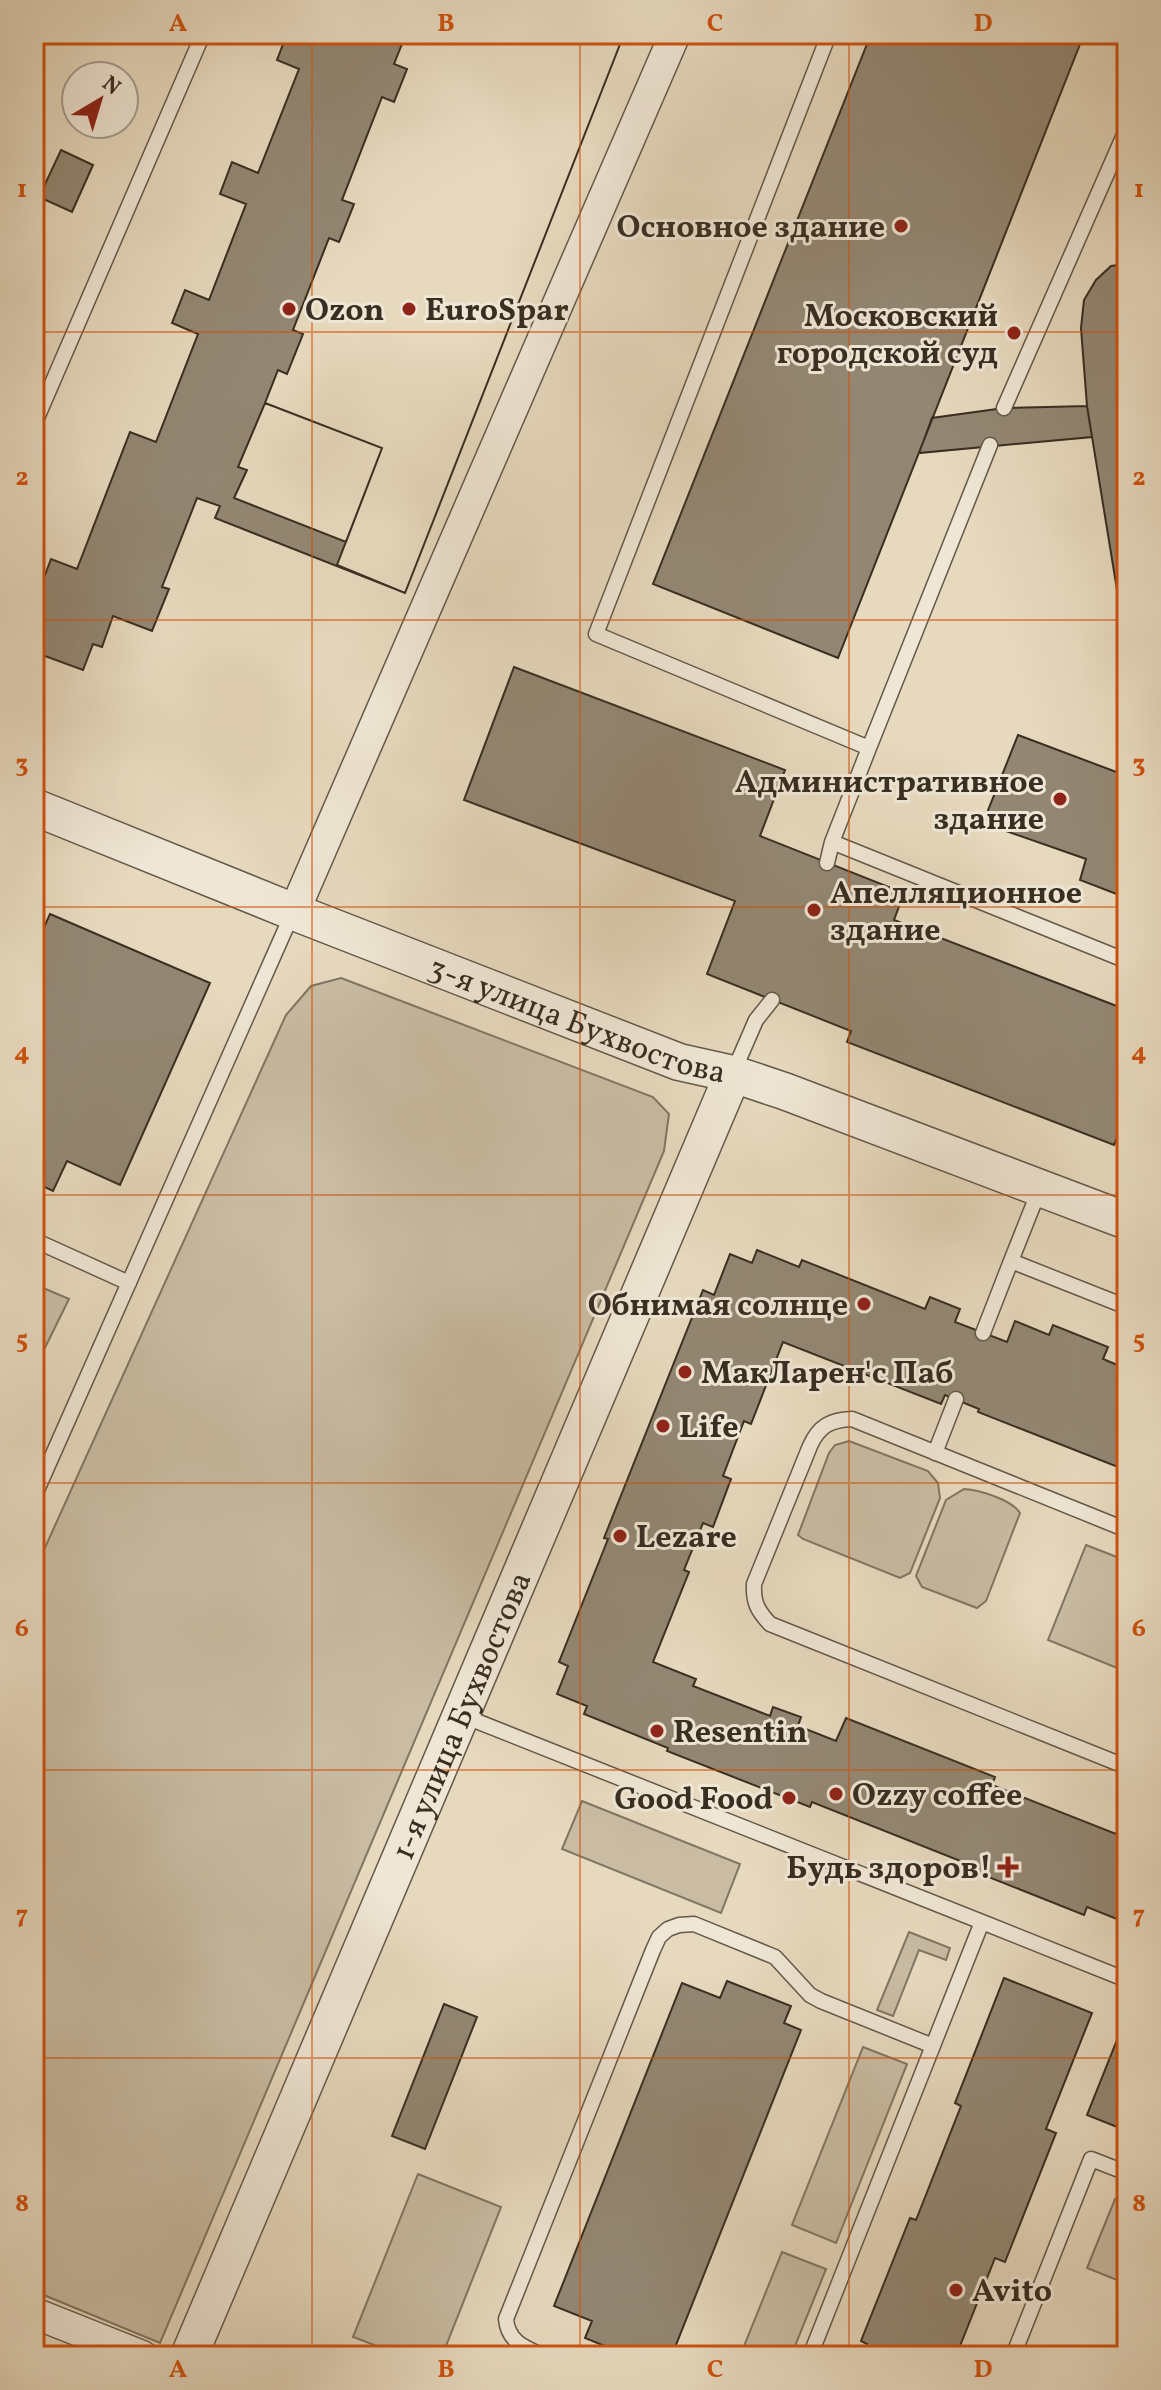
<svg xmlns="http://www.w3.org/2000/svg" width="1161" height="2390" font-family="Vollkorn,serif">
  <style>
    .green { fill: #c9bca3; stroke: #817562; stroke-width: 2 }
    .building { fill: #938773; stroke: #392e22; stroke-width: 2; fill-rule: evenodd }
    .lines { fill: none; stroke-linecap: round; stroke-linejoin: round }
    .service-casing { stroke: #645949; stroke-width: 17 }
    .minor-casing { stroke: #645949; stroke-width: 33 }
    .tertiary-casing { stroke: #645949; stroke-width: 39 }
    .service { stroke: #efe6d5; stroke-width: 14 }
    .minor { stroke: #efe6d5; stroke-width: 30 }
    .tertiary { stroke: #efe6d5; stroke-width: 36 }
    .grid { fill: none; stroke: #ce530f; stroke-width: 2; stroke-opacity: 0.55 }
    .poi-dot { fill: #8f2418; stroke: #efe6d5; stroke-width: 3 }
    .labels { text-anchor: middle; stroke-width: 6; stroke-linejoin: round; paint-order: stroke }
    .poi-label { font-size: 32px; font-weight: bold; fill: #392e22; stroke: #efe6d5; text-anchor: start }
    .street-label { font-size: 32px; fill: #392e22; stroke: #efe6d5 }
    .neatline { fill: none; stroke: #ce530f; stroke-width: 3 }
    .grid-label { font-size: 26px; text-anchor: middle; font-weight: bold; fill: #ce530f }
  </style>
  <rect width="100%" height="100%" fill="#e7d9be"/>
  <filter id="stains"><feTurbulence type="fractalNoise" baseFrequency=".0025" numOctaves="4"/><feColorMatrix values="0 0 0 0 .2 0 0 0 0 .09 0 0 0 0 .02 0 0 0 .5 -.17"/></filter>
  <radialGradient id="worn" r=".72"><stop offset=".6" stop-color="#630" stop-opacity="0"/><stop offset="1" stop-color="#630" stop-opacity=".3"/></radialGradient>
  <path class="green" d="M341,978L653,1097L669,1114L664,1151L160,2343L34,2291V1572L286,1015L311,986Z
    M34,1284L69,1299L34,1370Z
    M849,1441L928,1471L938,1483L940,1498L910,1573L900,1578L803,1539L798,1535L829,1453L835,1445Z
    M964,1489C980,1490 1012,1500 1020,1513L986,1601L977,1608L922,1587L916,1576L946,1500Z
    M1086,1545L1127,1561V1672L1048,1640Z
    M582,1801L740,1864L721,1913L562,1849Z
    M909,1932L950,1948L946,1960L919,1950L893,2016L877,2010Z
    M863,2047L907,2064L836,2243L792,2225Z
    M418,2174L501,2207L442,2356H403L353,2337Z
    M1115,2199L1127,2204V2284L1087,2268Z
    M782,2252L826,2269L791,2356H740Z"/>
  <path class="building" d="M287,34H301L313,38L314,34H624L405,593L215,518L220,506L197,498L162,587L169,589L152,631L113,616L102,647L93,644L83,670L34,652V571L45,575L51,559L77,569L130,432L156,442L198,334L172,323L185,290L209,300L246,204L220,194L232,162L258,173L299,69L277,60ZM265,403L382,448L346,542L234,498L247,470L238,467Z
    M406,34H624L405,593L337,565L382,448L265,403L278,370L287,374L303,334L293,330L329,238L339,242L354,204L342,200L382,97L394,102L407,69L394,64Z
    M871,34H1084L838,658L653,584Z
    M61,150L93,165L72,212L39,197Z
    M1127,264V651L1087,406L1081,328L1084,300L1096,280L1111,266Z
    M1087,406L1092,437L919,453L932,418L1004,408Z
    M514,667L785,770L760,836L904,893L894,920L1127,1010V1112L1114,1145L847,1042L851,1031L707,974L735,901L464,800Z
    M1018,735L1127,776V898L1080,880L1086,859L983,823Z
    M50,914L210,983L120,1185L67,1161L53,1191L34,1182V949Z
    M757,1250L799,1267L802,1260L925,1309L930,1297L960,1309L955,1322L1007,1342L1015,1321L1049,1335L1053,1325L1108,1347L1103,1359L1127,1369V1463L1121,1460L1118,1467L978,1412L979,1409L945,1395L941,1404L783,1342L751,1424L744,1421L723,1476L731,1479L713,1527L703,1523L684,1570L689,1572L653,1662L696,1679L693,1686L770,1716L773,1707L801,1717L798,1726L836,1741L846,1718L995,1777L992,1785L1116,1834L1124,1814L1127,1815V1923L1087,1907L1084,1915L961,1866L963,1862L812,1802L810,1807L667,1751L668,1748L584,1714L587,1706L557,1694L568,1666L559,1662L608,1539L604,1538L703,1290L714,1295L730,1254L752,1263Z
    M1004,1978L1092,2013L1046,2129L1056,2133L1005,2262L995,2258L956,2356H862L867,2344L861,2341L910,2218L916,2220L961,2106L955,2103Z
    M727,1981L791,2006L784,2023L801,2030L672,2355L655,2349L652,2356H629L585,2338L592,2321L554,2306L682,1983L720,1998Z
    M444,2004L477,2017L425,2149L392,2136Z
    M1123,2025L1127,2027V2131L1087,2115Z"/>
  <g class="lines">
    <defs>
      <path id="service" d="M829,34L596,634L869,748
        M1004,408L1127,128
        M34,425L203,34
        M832,842L1127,961
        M827,863L832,842L869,748L990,445
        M733,1073L756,1020L772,1000
        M1040,1188L1011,1261L1127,1307
        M34,1240L129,1283
        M983,1333L1011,1261
        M935,1453L956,1399
        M34,1497L293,912
        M1127,1530L852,1419C830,1420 819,1426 810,1446L754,1584C753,1603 758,1611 770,1624L1127,1767
        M461,1715L982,1922
        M544,2356C525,2348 508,2342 506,2319L653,1950L659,1937L668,1929L679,1925L694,1924L775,1957L810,1995L821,2001L933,2046
        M810,2356L982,1922L1127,1980
        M1013,2356L1091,2159L1127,2173"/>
      <path id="minor" d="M294,912L675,34
        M34,2313L142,2356"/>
      <g id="tertiary">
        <path id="s1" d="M34,807L294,912L679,1062L733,1074L784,1091L1127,1221"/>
        <path id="s2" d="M189,2356L733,1074"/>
      </g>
    </defs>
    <use href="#service" class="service-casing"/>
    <use href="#minor" class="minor-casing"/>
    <use href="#tertiary" class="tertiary-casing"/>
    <use href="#service" class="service"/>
    <use href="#minor" class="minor"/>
    <use href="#tertiary" class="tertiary"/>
  </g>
  <path class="grid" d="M312,34V2356M580,34V2356M849,34V2356M34,332H1127M34,620H1127M34,907H1127M34,1195H1127M34,1483H1127M34,1770H1127M34,2058H1127"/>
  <g class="poi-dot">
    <circle cx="901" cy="226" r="8"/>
    <circle cx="289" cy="309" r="8"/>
    <circle cx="409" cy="309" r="8"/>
    <circle cx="1014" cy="333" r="8"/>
    <circle cx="1060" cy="799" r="8"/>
    <circle cx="814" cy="910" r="8"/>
    <circle cx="864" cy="1304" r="8"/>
    <circle cx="685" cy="1372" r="8"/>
    <circle cx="663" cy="1426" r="8"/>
    <circle cx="620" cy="1536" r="8"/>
    <circle cx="657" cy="1731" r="8"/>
    <circle cx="836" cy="1794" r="8"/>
    <circle cx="789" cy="1798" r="8"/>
    <path d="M1004 1855h8v8h8v8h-8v8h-8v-8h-8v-8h8z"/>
    <circle cx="956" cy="2290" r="8"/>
  </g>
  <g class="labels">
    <g class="poi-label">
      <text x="885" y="237" text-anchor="end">Основное здание</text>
      <text x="305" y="320">Ozon</text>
      <text x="425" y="320">EuroSpar</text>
      <text x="998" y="326" text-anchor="end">Московский<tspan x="998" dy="37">городской суд</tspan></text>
      <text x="1044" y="792" text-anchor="end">Административное<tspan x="1044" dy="37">здание</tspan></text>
      <text x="830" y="903">Апелляционное<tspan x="830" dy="37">здание</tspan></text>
      <text x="848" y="1315" text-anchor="end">Обнимая солнце</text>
      <text x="701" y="1383">МакЛарен'с Паб</text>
      <text x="679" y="1437">Life</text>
      <text x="636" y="1547">Lezare</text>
      <text x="673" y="1742">Resentin</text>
      <text x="852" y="1805">Ozzy coffee</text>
      <text x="773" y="1809" text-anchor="end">Good Food</text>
      <text x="992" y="1878" text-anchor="end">Будь здоров!</text>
      <text x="972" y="2301">Avito</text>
    </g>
    <g class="street-label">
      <text dy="11" stroke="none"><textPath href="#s1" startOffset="584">3-я улица Бухвостова</textPath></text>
      <text dy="11" stroke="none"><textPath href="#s2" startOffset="696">1-я улица Бухвостова</textPath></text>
    </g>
  </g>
  <rect width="1161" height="2390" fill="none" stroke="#e7d9be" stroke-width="88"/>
  <g transform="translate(100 100) rotate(38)"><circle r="38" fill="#efe6d5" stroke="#a69c8d" stroke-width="2"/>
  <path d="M0-6L14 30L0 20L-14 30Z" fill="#8f2418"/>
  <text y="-12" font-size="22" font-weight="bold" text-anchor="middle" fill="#392e22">N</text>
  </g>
  <rect x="44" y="44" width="1073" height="2302" class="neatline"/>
  <g class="grid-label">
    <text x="178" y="31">A</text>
    <text x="446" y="31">B</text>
    <text x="715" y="31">C</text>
    <text x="983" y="31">D</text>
    <text x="22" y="197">1</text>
    <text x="1139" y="197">1</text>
    <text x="22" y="485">2</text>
    <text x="1139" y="485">2</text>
    <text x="22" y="772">3</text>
    <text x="1139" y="772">3</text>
    <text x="22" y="1060">4</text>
    <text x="1139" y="1060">4</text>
    <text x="22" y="1348">5</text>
    <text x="1139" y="1348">5</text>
    <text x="22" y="1636">6</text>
    <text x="1139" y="1636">6</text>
    <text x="22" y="1923">7</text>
    <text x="1139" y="1923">7</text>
    <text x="22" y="2211">8</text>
    <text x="1139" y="2211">8</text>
    <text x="178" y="2377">A</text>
    <text x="446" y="2377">B</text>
    <text x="715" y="2377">C</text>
    <text x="983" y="2377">D</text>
  </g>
  <rect width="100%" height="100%" filter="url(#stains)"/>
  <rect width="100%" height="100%" fill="url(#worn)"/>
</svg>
